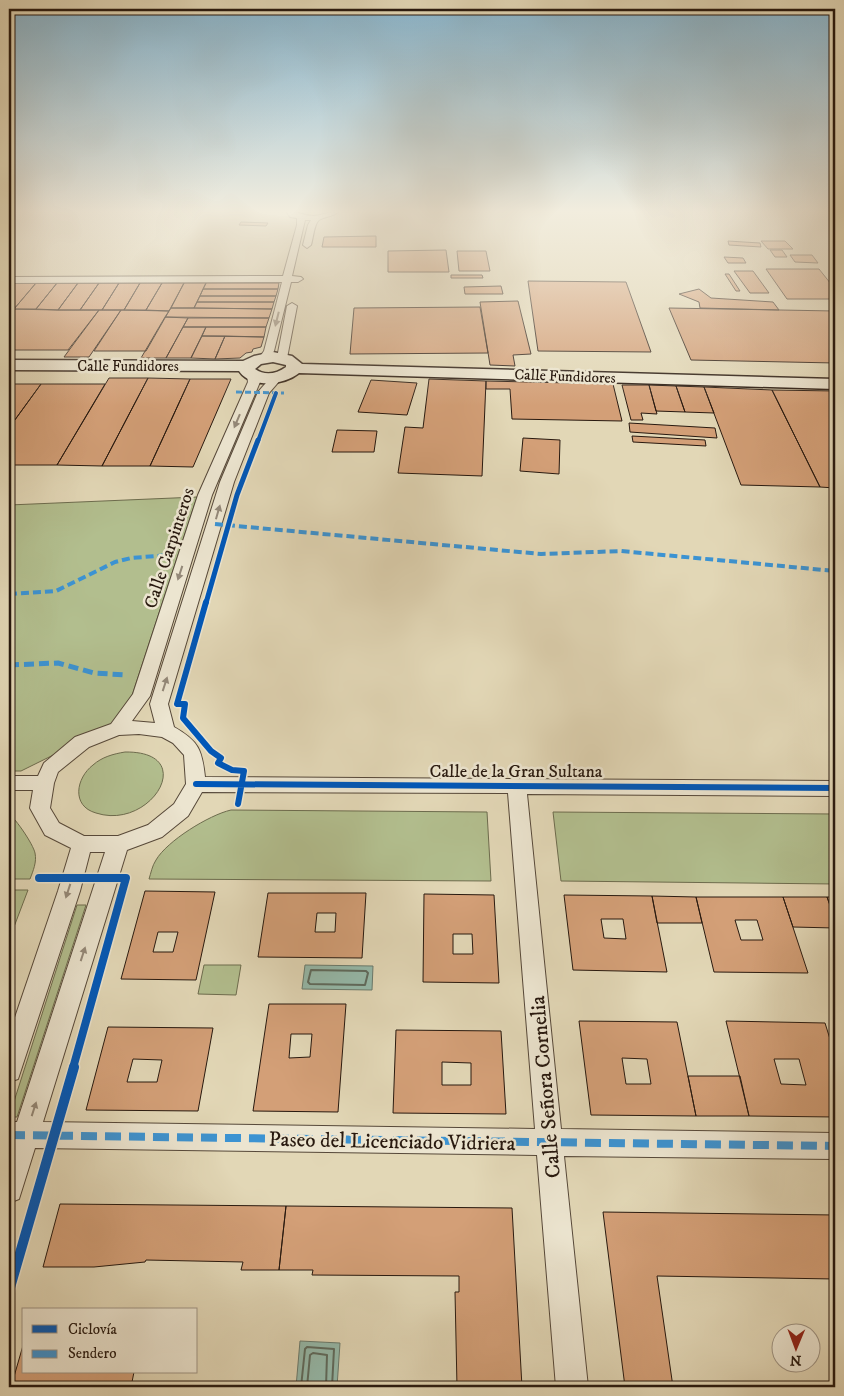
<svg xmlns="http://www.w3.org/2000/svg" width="844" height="1396" font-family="'IM FELL DW Pica',serif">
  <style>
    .green { fill: #b2be8e; stroke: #6d6c4e }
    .water { fill: #95baab; stroke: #697a6d }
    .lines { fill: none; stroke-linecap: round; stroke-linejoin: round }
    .shore { stroke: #5e6a5d; stroke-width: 2 }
    .building { fill: #d39f77; stroke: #28190f; fill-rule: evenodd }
    .street-casing { stroke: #564839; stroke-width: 2 }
    .secondary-casing { stroke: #28190f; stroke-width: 3 }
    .street { fill: #ece5d0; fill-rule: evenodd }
    .secondary { fill: #ece5d0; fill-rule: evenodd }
    .quiet-far3 { stroke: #3c93d2; stroke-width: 3; stroke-dasharray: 6 3; stroke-linecap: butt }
    .quiet-far2 { stroke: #3c93d2; stroke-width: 4; stroke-dasharray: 8 4; stroke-linecap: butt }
    .quiet-far1 { stroke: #3c93d2; stroke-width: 5; stroke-dasharray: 10 5; stroke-linecap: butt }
    .quiet { stroke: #3c93d2; stroke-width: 8; stroke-dasharray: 16 8; stroke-linecap: butt }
    .cycleway-far4-casing { stroke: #ece5d0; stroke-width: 5.5 }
    .cycleway-far3-casing { stroke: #ece5d0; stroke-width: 8 }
    .cycleway-far2-casing { stroke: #ece5d0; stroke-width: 9 }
    .cycleway-far1-casing { stroke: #ece5d0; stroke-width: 11 }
    .cycleway-casing { stroke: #ece5d0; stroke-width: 13 }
    .cycleway-far4 { stroke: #0057b8; stroke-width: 4 }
    .cycleway-far3 { stroke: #0057b8; stroke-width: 5 }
    .cycleway-far2 { stroke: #0057b8; stroke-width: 6 }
    .cycleway-far1 { stroke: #0057b8; stroke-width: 8 }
    .cycleway { stroke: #0057b8; stroke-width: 10 }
    .oneway { fill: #948979 }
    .labels { text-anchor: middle; stroke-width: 5; stroke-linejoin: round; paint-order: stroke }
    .far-street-label { font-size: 15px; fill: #28190f; stroke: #ece5d0 }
    .street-label { font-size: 18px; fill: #28190f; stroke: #ece5d0 }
    .near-street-label { font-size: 21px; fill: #28190f; stroke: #ece5d0 }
  </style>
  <rect width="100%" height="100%" fill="#e2d7b6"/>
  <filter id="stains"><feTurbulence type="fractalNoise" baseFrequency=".004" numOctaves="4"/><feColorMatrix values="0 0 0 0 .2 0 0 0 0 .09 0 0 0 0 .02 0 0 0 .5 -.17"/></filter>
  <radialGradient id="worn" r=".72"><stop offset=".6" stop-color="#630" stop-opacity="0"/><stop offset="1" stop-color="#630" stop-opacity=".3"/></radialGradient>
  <path class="green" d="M197,497L124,720L21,771H9V505Z
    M125,752C200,751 151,831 96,813C71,806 76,778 93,765C102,757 113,754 125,752Z
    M231,810L487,812L491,881L149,879C151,873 152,866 156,860C167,841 209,815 231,810Z
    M553,812L835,814V884L561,881Z
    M9,814C16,819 33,844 35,853C37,862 33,871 30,879H9Z
    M9,890H28L9,940Z
    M77,905H86L17,1117H9Z
    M204,965H241L236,995L198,994Z"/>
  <path class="water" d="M305,965L373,966L372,990L302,989Z
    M300,1341L340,1343L337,1387H296Z"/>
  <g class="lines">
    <path class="shore" d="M311,970L366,971L368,973L365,985L310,984L308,982Z
      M301,1387L305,1349L307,1347L334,1349L332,1387
      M307,1387L310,1355L313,1353L327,1355L326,1387"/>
  </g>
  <path class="building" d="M241,222L268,223L266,226L239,225Z
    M376,236V247H322L324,237Z
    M728,241L760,243L761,247L729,245Z
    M761,241H785L793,249H768Z
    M446,250L449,272H388V251Z
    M770,250H782L787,257H775Z
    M457,251H486L490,271H459Z
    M790,255H812L818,263L795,262Z
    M724,257L743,258L746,263H728Z
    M766,269H819L835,289V299H787Z
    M734,271H753L769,293H750Z
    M725,274H729L740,291H736Z
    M451,275H482L483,278H451Z
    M528,281L626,282L651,352L538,351Z
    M15,283H36L14,309H9V291Z
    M36,283H57L36,309H14Z
    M57,283H78L58,310L36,309Z
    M78,283H99L80,310H58Z
    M99,283H119L102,310H80Z
    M119,283H140L124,310H102Z
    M140,283H162L146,310H124Z
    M162,283H184L169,311L146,310Z
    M184,283H206L194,308H171Z
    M206,283H279L278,289H203Z
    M501,286L503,294H465L464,287Z
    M203,289H278L276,296H200Z
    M699,289L711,298L773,302L779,310L700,308L699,302L679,294Z
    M200,296H276L274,302H197Z
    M518,301L531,354L513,355L515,366L490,365L480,302Z
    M197,302H274L272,309L194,308Z
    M480,307L488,353L350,354L354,308Z
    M171,308H194L272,309L269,318L165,317Z
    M669,308L835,311V363L691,360Z
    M9,309L58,310H99L68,350H9Z
    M99,310H121L89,357H64Z
    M121,310L169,311L146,351H94Z
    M165,317L188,318L166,358H141Z
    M188,318H269L266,327H183Z
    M183,327H206L191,358H166Z
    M206,327H266L264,337L202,336Z
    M202,336H225L215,359L191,358Z
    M225,336L264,337L261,347L253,349L252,352L246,353L240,358L215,359Z
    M109,378H148L102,466L57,465Z
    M148,378L190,379L150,466H102Z
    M190,379H231L193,467L150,466Z
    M429,379L486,381L482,476L398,473L405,427L423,428Z
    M371,380L417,383L407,415L358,412Z
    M486,381L613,384L622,421L512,419L510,389H486Z
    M9,384H41L9,428Z
    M41,384H105L57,465H9V428Z
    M622,385H649L657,414L641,413L643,420H631Z
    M649,385L676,386L685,412L656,411Z
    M676,386L704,387L714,413L685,412Z
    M704,387L772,390L820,487L741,485Z
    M772,390L835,391V488L820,487Z
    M629,423L715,428L717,438L630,432Z
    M337,430L377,431L374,452H332Z
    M632,436L705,440L706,446L633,442Z
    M523,438L560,440L559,474L520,471Z
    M145,891L215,892L196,980L121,979ZM158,932H178L173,952H153Z
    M268,893H366L362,958L258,957ZM317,913H336L335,932H315Z
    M424,894L494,895L499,983L423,982ZM453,934H472L473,954H453Z
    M564,895L652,896L667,972L573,970ZM601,919H623L626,939L604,938Z
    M652,896L696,897L702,923H657Z
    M696,897H783L808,973L714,972ZM735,920H757L763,940H741Z
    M783,897H827L835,919V928L793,927Z
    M827,897H835V919Z
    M269,1004H346L338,1112L253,1111ZM291,1034H312L310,1057L289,1058Z
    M579,1021L677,1022L696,1116L591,1115ZM622,1058L647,1059L651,1084H626Z
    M726,1021L825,1023L835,1055V1117L749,1116ZM774,1059H799L806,1085L781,1084Z
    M108,1027L213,1028L198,1111L86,1110ZM133,1059L162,1060L157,1082H127Z
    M396,1030L501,1031L506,1114L393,1113ZM442,1062L471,1063V1085H442Z
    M688,1076H740L749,1116H696Z
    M60,1204L286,1206L279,1270H241L243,1262L146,1260L145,1262L94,1267H43Z
    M286,1206L512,1208L522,1387H457L455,1292H459V1276L312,1275L313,1270H279Z
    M603,1212L835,1215V1279L657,1276L673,1387H625Z
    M24,1342V1372H134L131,1387H11Z"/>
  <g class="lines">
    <defs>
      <path id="street" d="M286,211C296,211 304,216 314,216C324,215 330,211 339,211C333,217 326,216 319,220C314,224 313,239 311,245L307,248L303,245L308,225L311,220H305L292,276L301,277L303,279L298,282H291L274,351L268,360L264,361L259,358L264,351L282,282L9,283V277L283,276L297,225V218L290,217Z
        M292,303L297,306L287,358L282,361L277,358L287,306Z
        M253,373L257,374L260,382L212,495L150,696L132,721L155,723L150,704L220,482L258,392L272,376H280L282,378L269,393L234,482L168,704L174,727C199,741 202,750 205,777L835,781V796L527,794L561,1129L835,1133V1159L564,1156L588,1387H556L537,1155L35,1148L19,1199L9,1203V1122H17L105,852H90L80,891L21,1070L18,1079L9,1082V1035L58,891L71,848L45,835L30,808L33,790H9V776H38L44,763L75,737L111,724L133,694L198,495L248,382L247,376ZM139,734L162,737L173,743L184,755L186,784L174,804L148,825L118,836H84L59,823L50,808L54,783L58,772L89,747L119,735ZM202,792L508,793L535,1129L43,1122L127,850L162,837L188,816Z"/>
      <path id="secondary" d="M273,352L292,356L302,364L835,379V389L299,373C284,385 251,389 239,371L9,370V360L243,361L254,356ZM273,362L286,365V367C276,374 265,376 255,369L261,364Z"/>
    </defs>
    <use href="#street" class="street-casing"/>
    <use href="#secondary" class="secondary-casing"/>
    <use href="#street" class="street"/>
    <use href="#secondary" class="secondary"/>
    <path class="quiet-far3" d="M236,392L284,393"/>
    <path class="quiet-far2" d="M215,524L541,554L621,551L835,571
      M9,594L56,591L115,562L131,558L169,555"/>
    <path class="quiet-far1" d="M9,665L58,663L94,673L126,675"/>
    <path class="quiet" d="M9,1135L835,1146"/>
    <defs>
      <path id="cycleway-far4" d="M258,441L276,393"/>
      <path id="cycleway-far3" d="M206,603L237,495L258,440"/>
      <path id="cycleway-far2" d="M206,602L177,704H185L183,718L211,751L221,758L218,763L232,770L244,771L238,804
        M196,784L835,788"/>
      <path id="cycleway-far1" d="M39,878H126L73,1068"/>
      <path id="cycleway" d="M9,1291L74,1067"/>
    </defs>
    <use href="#cycleway-far4" class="cycleway-far4-casing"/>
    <use href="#cycleway-far3" class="cycleway-far3-casing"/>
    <use href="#cycleway-far2" class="cycleway-far2-casing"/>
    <use href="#cycleway-far1" class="cycleway-far1-casing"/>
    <use href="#cycleway" class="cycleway-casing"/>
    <use href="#cycleway-far4" class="cycleway-far4"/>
    <use href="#cycleway-far3" class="cycleway-far3"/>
    <use href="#cycleway-far2" class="cycleway-far2"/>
    <use href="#cycleway-far1" class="cycleway-far1"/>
    <use href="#cycleway" class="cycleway"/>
  </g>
  <defs><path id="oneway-solid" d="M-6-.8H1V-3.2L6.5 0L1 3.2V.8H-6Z" transform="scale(1.25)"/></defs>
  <g class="oneway">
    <use href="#oneway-solid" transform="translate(277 319) rotate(104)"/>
    <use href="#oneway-solid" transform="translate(237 421) rotate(113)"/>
    <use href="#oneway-solid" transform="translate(218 512) rotate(-74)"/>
    <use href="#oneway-solid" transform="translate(180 573) rotate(108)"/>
    <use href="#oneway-solid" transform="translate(165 684) rotate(-72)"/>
    <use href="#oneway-solid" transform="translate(68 891) rotate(108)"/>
    <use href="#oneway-solid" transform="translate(83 954) rotate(-72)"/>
    <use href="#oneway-solid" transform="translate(34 1109) rotate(-72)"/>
  </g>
  <linearGradient id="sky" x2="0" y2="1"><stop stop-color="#87b6d0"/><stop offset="0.52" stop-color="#f2edde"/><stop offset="1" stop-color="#f2edde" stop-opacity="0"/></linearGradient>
  <rect width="844" height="406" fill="url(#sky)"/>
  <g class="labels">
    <g class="far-street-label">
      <text x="128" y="371">Calle Fundidores</text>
      <text transform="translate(565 376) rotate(2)" y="5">Calle Fundidores</text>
    </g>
    <g class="street-label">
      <text transform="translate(169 548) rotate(-72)" y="6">Calle Carpinteros</text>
      <text x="516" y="777">Calle de la Gran Sultana</text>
    </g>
    <g class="near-street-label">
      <text transform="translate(545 1087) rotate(-95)" y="7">Calle Señora Cornelia</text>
      <text transform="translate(392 1141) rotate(1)" y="7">Paseo del Licenciado Vidriera</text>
    </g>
  </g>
  <rect width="844" height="1396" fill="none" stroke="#e2d7b6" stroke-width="30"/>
  <rect x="10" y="10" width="824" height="1376" fill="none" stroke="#28190f" stroke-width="2.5"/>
  <rect x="15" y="15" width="814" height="1366" fill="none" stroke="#28190f"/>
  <rect x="22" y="1308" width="175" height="65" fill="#ece5d0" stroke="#9e9383"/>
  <rect x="32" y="1325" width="25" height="8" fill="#0057b8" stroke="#9e9383"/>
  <text x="68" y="1334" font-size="15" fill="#28190f">Ciclovía</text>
  <rect x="32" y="1350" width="25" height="8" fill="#3c93d2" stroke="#9e9383"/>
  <text x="68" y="1358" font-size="15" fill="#28190f">Sendero</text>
  <g transform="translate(796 1348) rotate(181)"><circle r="24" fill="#ece5d0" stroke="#9e9383"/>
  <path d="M0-4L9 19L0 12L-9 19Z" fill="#8f2418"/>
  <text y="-8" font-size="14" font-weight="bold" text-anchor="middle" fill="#28190f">N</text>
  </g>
  <rect width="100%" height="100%" filter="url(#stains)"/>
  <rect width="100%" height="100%" fill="url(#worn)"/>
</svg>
